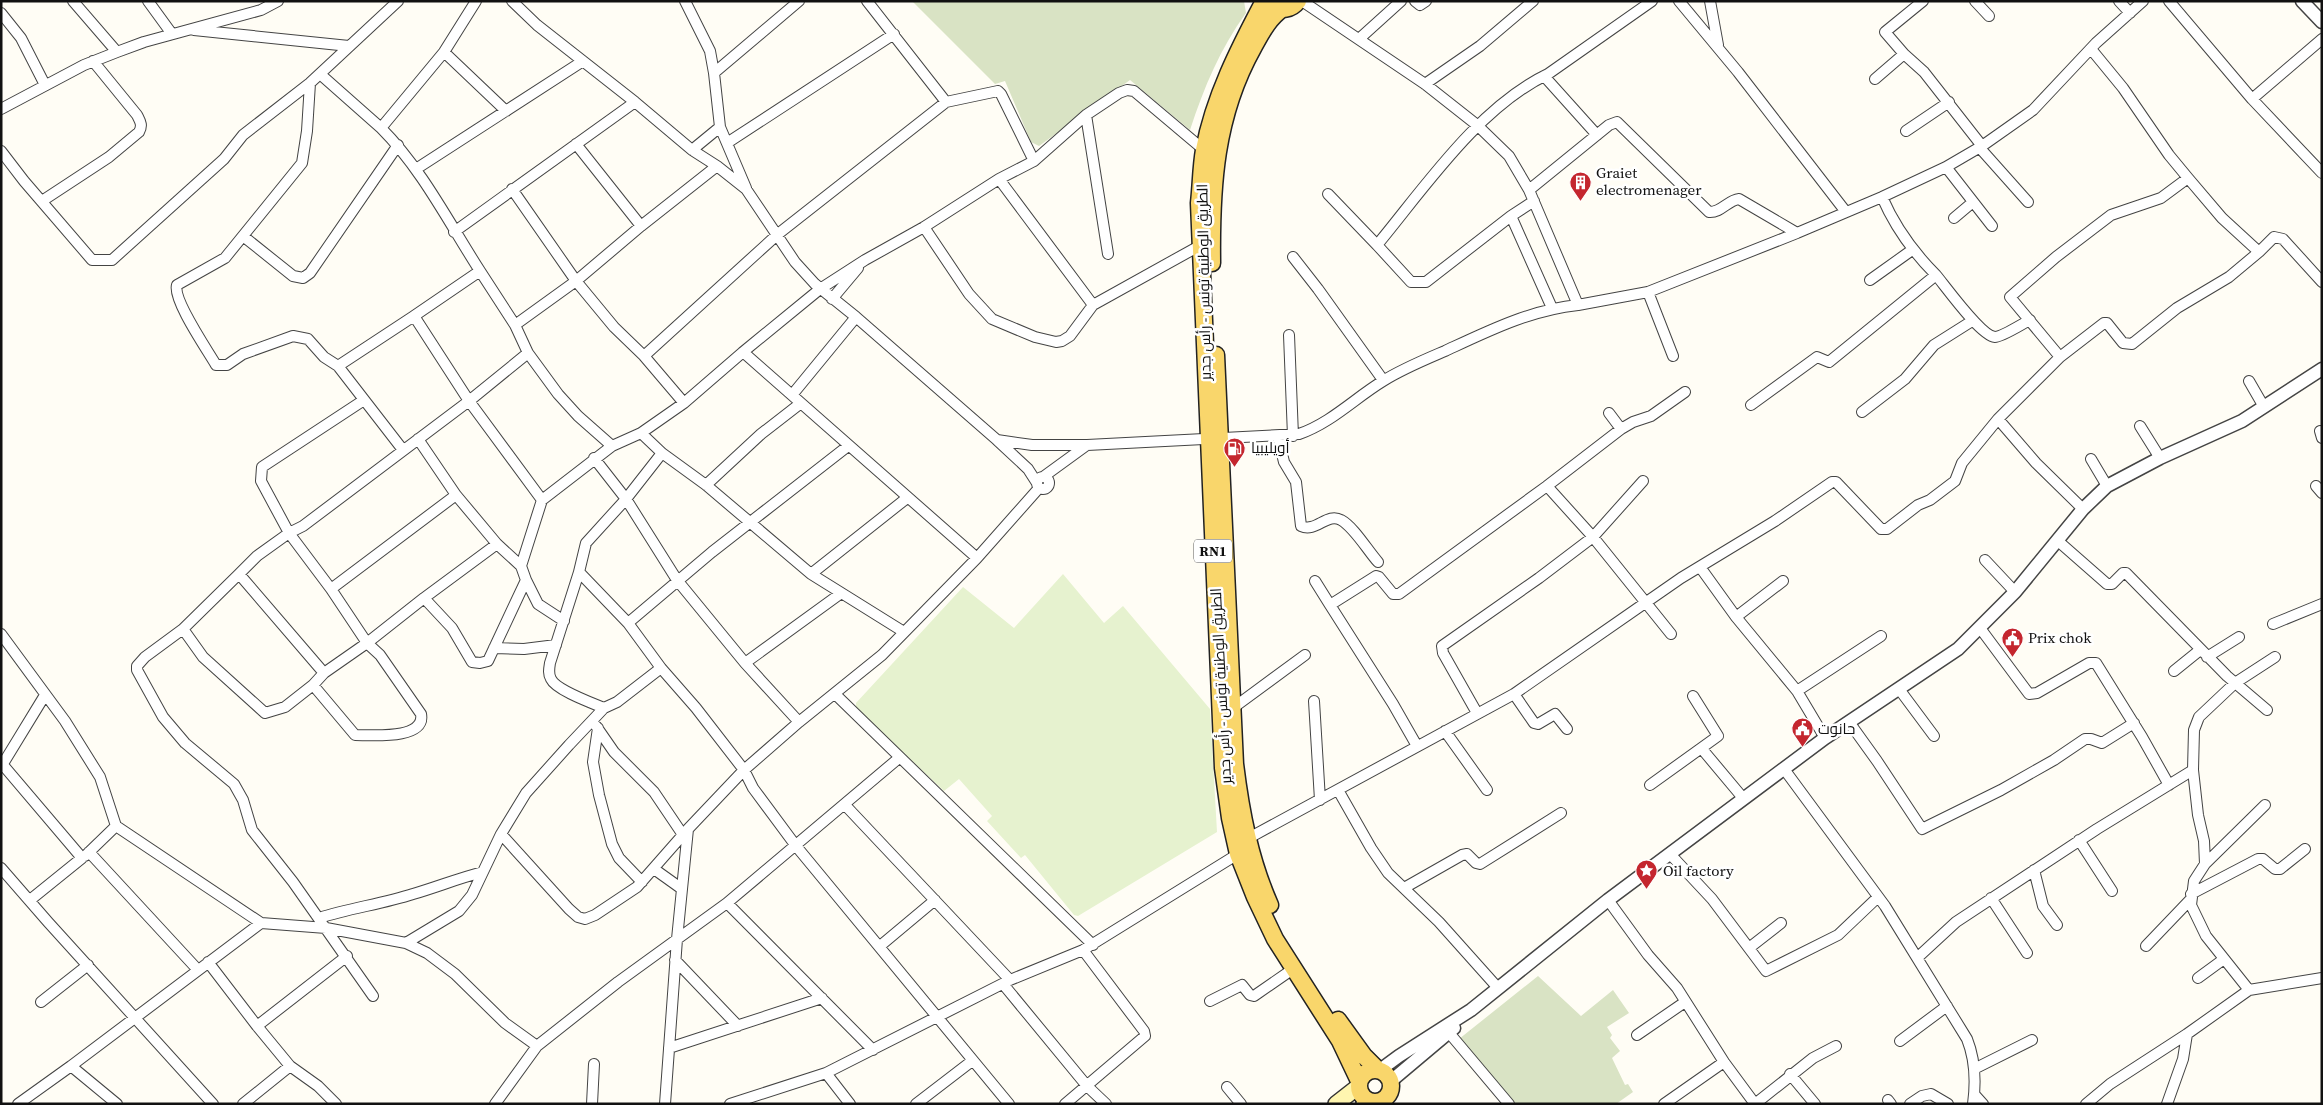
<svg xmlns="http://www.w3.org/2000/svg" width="2323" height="1105" font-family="'Source Serif 4',Cairo,serif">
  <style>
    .cemetery { fill: #d9e3c4 }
    .pitch { fill: #e6f2cf }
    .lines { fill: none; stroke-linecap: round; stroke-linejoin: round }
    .minor-casing { stroke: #444; stroke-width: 12 }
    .tertiary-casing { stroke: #444; stroke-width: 15 }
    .secondary-casing { stroke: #333; stroke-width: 18 }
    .primary-casing { stroke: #222; stroke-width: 19 }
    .minor { stroke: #fff; stroke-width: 10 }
    .tertiary { stroke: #fff; stroke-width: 12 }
    .secondary { stroke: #fff6b0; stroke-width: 15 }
    .primary { stroke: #f9d66b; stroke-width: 16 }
    .labels { text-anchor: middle; stroke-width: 5; stroke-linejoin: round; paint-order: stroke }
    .shield { fill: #fff; stroke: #585858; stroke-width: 1 }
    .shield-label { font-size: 14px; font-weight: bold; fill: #111 }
    .poi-label { font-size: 15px; fill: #111; stroke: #fff; text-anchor: start }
    .street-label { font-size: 15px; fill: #111; stroke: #fff }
  </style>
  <rect width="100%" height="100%" fill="#fffdf5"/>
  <path class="cemetery" d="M912,1H1244L1246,13C1220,49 1204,87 1190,130L1130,80L1039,146L1031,142L1005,81L995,84Z
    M1538,976L1581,1016L1613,990L1629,1013L1607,1027L1612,1035L1610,1038L1620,1051L1612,1058L1625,1085L1628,1084L1633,1092L1616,1104H1516L1459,1039Z"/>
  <path class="pitch" d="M1063,574L1104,623L1123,606L1210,709L1217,832L1078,916L1074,915L1025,855L1021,858L987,821L992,816L959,779L944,791L856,709V703L963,587L1014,628Z"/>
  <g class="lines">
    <defs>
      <path id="minor" d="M73,1L117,52
        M148,1L172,34
        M512,1L537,25L635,102L692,150L717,166L746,189L795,262L815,284L856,317L997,440L1032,445H1087L1299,434C1331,423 1355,398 1383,381C1402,369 1424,360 1445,351C1488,331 1530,310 1578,305L1529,190L1509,156L1477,125L1425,84L1302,1
        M685,1L710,51L714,73
        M867,1L946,102
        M1415,1L1420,5L1426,1
        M1679,1L1738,72L1846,212
        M1710,1L1718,45
        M1975,1L1989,16
        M2119,1L2130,13
        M2169,1L2252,99L2322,173
        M1,13L21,38L45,85
        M194,30L349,46
        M1359,39L1401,1
        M2091,49L2123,88L2169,155L2188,178L2222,218L2259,252L2274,237L2283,239L2322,282
        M444,52L506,111
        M1904,54L1885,32L1923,1
        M320,74L381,128
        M1544,76L1597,135
        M1875,79L1904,54L1924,72L1982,146
        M310,83L307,131L302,163L225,258L177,285C172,299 208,351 216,365H227L243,354L293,336L308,339L324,357L338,366
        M1425,84L1480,46L1533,1
        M2252,99L2322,39
        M1,109L84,65L117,52L144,42L261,10L278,1
        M1086,115L1108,254
        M1906,131L1949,102
        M727,143L894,34
        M576,144L641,226
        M1979,147L2028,202
        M692,150L720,127
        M1,151L24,181L92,260H112L224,159L243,135L310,83L398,1
        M1946,167L1992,226
        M416,169L583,61
        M999,179L1093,305
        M746,188L720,127L714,73L799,1
        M512,189L576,281L641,226L717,166
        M1529,190L1609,125L1617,122L1709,212C1721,213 1728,200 1739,199L1797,233
        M1328,194L1377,245C1425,187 1479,107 1548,74L1652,1
        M1882,197C1895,227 1913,252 1936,275
        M42,201L109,157L139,132C143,125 140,121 137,115L93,61
        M1534,201L1511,216L1552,308
        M1954,218L1973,202
        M924,227L969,294L992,319L1035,337L1056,342L1062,341L1070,336L1093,305L1201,245
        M454,232L635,102
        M243,236L293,276L303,278L310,273L398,145
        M1377,245L1411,282H1426L1511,216
        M1293,257L1318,289L1383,380
        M480,271L515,325L528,353
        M1870,280L1912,250
        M1648,292L1673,356
        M832,299L858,268
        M1578,305L1648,292L1797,233L1882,197L1946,167L1982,146L2033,110L2096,43L2143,1
        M414,316L480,271C449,223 422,169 381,128L444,52L476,1
        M515,325L576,281L614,327L644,356L684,403
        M1289,335L1293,436
        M644,356L778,234L946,102L998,91L1001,94L1034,161
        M2060,357L2010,297L2056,257L2111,215L2161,198L2188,178
        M2249,381L2264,407
        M792,395L856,317
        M1751,405L1817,357L1829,362L1936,275C1946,287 1981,336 1995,337C2002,337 2022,324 2030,320
        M1862,412L1905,379L1934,345L1972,321
        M1609,413L1621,429
        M2140,426L2160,458
        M2320,431L2322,438
        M641,433L662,453L706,485L811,574L904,632
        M1278,437L1284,462L1296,482L1301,526C1316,533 1327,512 1341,520C1354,527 1368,551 1378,562
        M418,439L456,495
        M997,440L1028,469L1037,483
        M403,450L338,366L414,316L469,401L542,500
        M662,453L626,499L677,580L745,663L799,722
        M2091,459L2107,486
        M1037 483a6 6 0 1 1 12 0a6 6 0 1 1-12 0Z
        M1043,477L1087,445
        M706,485L761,434L801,403
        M1547,486L1621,429L1633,422L1651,416L1685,392
        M2316,486L2322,493
        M2083,509L2036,463L1998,419L2060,357L2104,323H2107L2123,343L2132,344L2177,308L2229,277L2259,252
        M2058,541L2107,584H2112L2123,573H2126L2227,676L2267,710
        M497,544L424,598L452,628L472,662L480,663L488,661L526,580L521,566L542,500L612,446L641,433L684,403L743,352
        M977,558L743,352L820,289L865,260L924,227L999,179L1034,161L1086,115L1119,93L1127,90L1134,91L1204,150
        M1985,560L2015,592
        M521,566L497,544L456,495L331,589L289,533L303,526L469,401L528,353L558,394L578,416L612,446
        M1700,567L1736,617L1797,691L1825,738
        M579,572L586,543L626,499L594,458
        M239,574L183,629L145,657L137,666V670L163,717L185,743L234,784L243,800L252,830L293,882L373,996
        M811,574L907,498
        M526,580L538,604L564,621
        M1315,581L1330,605L1376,576L1379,577L1393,594H1399L1547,486L1593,537L1671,634
        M1330,605L1393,704L1417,746
        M1736,617L1783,581
        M628,623L712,552L848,446
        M2273,624L2322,604
        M1980,628L2029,694L2037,693L2089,663H2096L2142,737L2169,785
        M183,629L203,657L265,713L285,707L313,685L324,673L367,643L424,598
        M1,634L65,721L100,777L116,826L261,923L326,928L406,943L427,953L455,974L505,1023L537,1046L618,982L727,903L873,1050
        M494,648L524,649L556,645
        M2207,657L2239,637
        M745,663L840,594
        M2174,671L2200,650
        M324,673L239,574L257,556L289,533L261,481L262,467L364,400
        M313,685L355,735C372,735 426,740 421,714L380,655L367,643L331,589
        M1899,689L1934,736
        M1797,691L1881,636
        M835,694L1093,945
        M1514,694L1534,723L1538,724L1555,714L1567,729
        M1314,701L1320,800
        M604,708C592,703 556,690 551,679C548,674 549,669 550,663L579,572L628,623L661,668L696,708L744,770L753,788L796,846L1009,1104
        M1233,708L1305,655
        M1477,713L1443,653L1442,646L1539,578L1593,537L1643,481
        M1849,722L1877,761L1922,829L2001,790L2054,760L2085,739H2091L2102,743L2134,723
        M596,726L614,752L654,792L683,835
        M598,728L593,762L599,795L612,844L619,858L642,882
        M1445,731L1487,790
        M1702,749L1743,798
        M3,765L82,858L30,900
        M1,767L45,695
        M1784,769L1885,906L1967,1039C1975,1059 1976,1082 1973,1104
        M1650,785L1718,736L1693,696
        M1338,790L1371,848L1388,873L1439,922L1498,988
        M845,805L1010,980
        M501,834L526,793L569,745L604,708L617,702L661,668
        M1247,839L1514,694L1681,578L1775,521L1832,482H1836L1881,529H1887L1918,505L1930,500L1955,481L1962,463L1998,419
        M2079,840L2112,891
        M89,852L198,970
        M1670,854L1712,899L1766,971L1838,935L1878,897
        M85,856L116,826
        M2205,864L2265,805
        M1,868L48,922L213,1104
        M654,869L682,889
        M2034,870L2043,906L2057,925
        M1404,888L1462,855L1467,854L1476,863L1480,864L1561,813
        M2191,894L2258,859H2263L2275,869H2280L2305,849
        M1991,898L2027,953
        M1608,900L1648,955L1677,988L1724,1062L1755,1104
        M727,903L899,758
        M319,918C350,908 382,904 413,894C437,887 459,878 483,872
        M406,943L459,911L472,895L501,834L569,909L578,917L585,919L595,915L637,887L688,829
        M880,946L935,900
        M2146,946L2190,900
        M1749,948L1781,923
        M1917,958L1956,922L2097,829L2193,770
        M675,960L738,1026
        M208,962L257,1026L347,956
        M2198,978L2224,959
        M1003,984L1087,1086L1106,1104
        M2249,990L2206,936L2191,905L2194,881L2205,864L2204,841L2198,815L2193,770L2194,730L2199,717L2235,683L2275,657
        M1210,1001L1242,985L1250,995L1254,996L1293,969
        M41,1002L88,965
        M257,1026L290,1066L318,1086L336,1104
        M1445,1028L1509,1104
        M1637,1035L1685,1002
        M1900,1041L1947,1006
        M669,1048L822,998
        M1974,1069L2032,1040
        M826,1073L850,1104
        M1790,1074L1815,1104
        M1227,1087L1241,1104
        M1974,1094L1983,1104
        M1888,1100L1891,1104
        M18,1104L71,1066
        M117,1104L71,1066L261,923
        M243,1104L290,1066
        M495,1104L537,1046
        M592,1104L594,1064
        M665,1104L677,939L688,829L744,770L799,722L882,655L977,558L1039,488
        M730,1104L826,1073L1010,980L1083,950L1238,854
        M916,1104L972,1061
        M1065,1104L1145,1036L1144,1031L1083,950
        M1664,1104L1724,1062
        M1755,1104L1813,1058L1836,1046
        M1910,1104L1922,1096L1931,1094L1948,1104
        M2086,1104L2110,1084L2187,1034
        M2167,1104L2183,1059L2187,1034L2249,990L2322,978"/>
      <path id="tertiary" d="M2302,1L2322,22
        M1380,1070L1399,1056L1471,1010L1608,900L1825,738L1958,649L2015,592L2083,509L2107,486L2160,458L2242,421L2322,369
        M1391,1081L1454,1028"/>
      <path id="secondary" d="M1336,1104L1359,1086
        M1364,1104L1370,1101"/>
      <path id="primary" d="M1264,1C1239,48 1214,97 1204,150C1201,167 1201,186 1199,203L1223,768L1230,818L1238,854L1255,897L1275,939L1340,1041L1359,1081
        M1272,5C1282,11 1291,10 1298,1
        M1212,263C1211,187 1215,116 1253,48C1261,34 1268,19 1282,9
        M1216,355L1235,764C1241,813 1250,860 1270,905
        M1338,1020L1364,1056L1377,1069
        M1359 1086a16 16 0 1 1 32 0a16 16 0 1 1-32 0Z"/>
    </defs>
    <use href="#minor" class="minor-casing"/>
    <use href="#tertiary" class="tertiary-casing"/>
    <use href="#secondary" class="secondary-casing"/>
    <use href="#primary" class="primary-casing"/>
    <use href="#minor" class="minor"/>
    <use href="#tertiary" class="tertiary"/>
    <use href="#secondary" class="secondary"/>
    <use href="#primary" class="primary"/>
  </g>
  <defs>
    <symbol id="building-pin" viewBox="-11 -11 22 30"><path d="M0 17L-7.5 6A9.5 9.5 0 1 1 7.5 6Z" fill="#c4262e" stroke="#fff"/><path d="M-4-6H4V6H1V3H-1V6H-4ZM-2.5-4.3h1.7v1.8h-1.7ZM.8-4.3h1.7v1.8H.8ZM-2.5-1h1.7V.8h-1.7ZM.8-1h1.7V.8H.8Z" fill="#fff"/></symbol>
    <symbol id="fuel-pin" viewBox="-11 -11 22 30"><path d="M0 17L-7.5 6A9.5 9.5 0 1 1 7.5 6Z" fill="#c4262e" stroke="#fff"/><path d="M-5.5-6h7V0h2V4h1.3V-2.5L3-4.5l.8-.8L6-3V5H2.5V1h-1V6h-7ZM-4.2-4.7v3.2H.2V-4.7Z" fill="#fff"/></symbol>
    <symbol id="civic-pin" viewBox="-11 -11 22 30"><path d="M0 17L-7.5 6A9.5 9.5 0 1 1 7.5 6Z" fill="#c4262e" stroke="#fff"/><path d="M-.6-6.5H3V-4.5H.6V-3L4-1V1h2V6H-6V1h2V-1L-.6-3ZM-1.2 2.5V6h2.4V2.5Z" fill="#fff"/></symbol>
    <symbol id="sight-pin" viewBox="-11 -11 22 30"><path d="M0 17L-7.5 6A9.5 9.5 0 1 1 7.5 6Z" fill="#c4262e" stroke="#fff"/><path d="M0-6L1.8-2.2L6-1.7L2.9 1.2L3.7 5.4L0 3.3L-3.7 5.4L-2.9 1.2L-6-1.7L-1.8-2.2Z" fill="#fff"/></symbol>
  </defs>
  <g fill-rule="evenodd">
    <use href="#building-pin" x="1568" y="170" width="25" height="34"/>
    <use href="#fuel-pin" x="1222" y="436" width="25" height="34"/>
    <use href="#civic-pin" x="2000" y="626" width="25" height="34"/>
    <use href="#civic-pin" x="1790" y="716" width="25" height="34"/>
    <use href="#sight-pin" x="1634" y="858" width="25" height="34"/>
  </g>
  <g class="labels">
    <rect class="shield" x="1194" y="539.5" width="38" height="23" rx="4"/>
    <g class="shield-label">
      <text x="1213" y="556">RN1</text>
    </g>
    <g class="poi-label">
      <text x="1596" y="178">Graiet<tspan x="1596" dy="17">electromenager</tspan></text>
      <text x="1251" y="453">أويليبيا</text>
      <text x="2028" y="643">Prix chok</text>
      <text x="1818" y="734">حانوت</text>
      <text x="1663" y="876">Oil factory</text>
    </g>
    <g class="street-label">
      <text transform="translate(1204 282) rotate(-91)" y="5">الطريق الوطنية تونس - رأس جدير</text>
      <text transform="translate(1221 686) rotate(-93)" y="5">الطريق الوطنية تونس - رأس جدير</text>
    </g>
  </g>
  <rect width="2323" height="1105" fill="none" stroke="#111111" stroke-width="5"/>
</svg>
